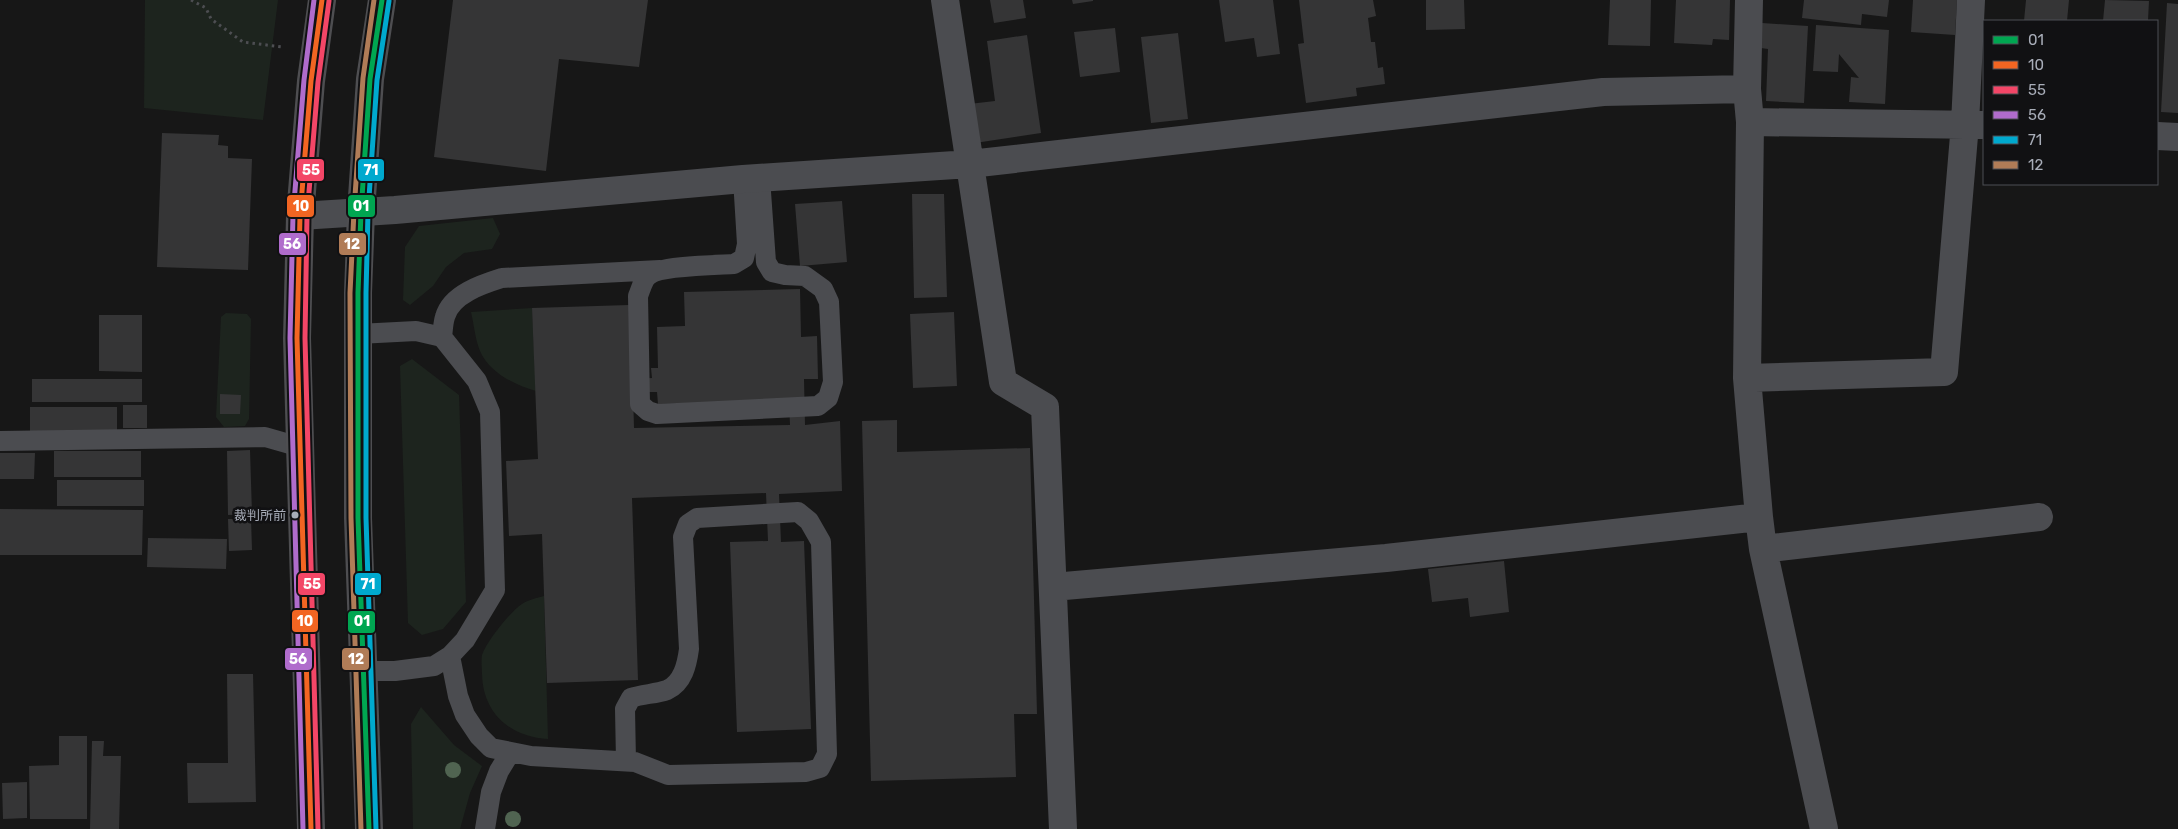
<svg xmlns="http://www.w3.org/2000/svg" width="2178" height="829" font-family="Rubik,'Noto Sans JP',sans-serif">
  <style>
    .green { fill: #1d241e }
    .building { fill: #353536; fill-rule: evenodd }
    .lines { fill: none; stroke-linecap: round; stroke-linejoin: round }
    .path { stroke: #4d4e52; stroke-width: 3; stroke-dasharray: 2.5 4; stroke-linecap: butt }
    .lane { stroke: #4b4c50; stroke-width: 20 }
    .street { stroke: #4b4c50; stroke-width: 28 }
    .highway { stroke: #4e4e51; stroke-width: 28 }
    .bus-1-casing { stroke: #111113; stroke-width: 9 }
    .bus-2-casing { stroke: #111113; stroke-width: 9 }
    .bus-3-casing { stroke: #111113; stroke-width: 9 }
    .bus-4-casing { stroke: #111113; stroke-width: 9 }
    .bus-5-casing { stroke: #111113; stroke-width: 9 }
    .bus-6-casing { stroke: #111113; stroke-width: 9 }
    .bus-1 { stroke: #00a651; stroke-width: 5 }
    .bus-2 { stroke: #f26522; stroke-width: 5 }
    .bus-3 { stroke: #f34667; stroke-width: 5 }
    .bus-4 { stroke: #b06ccc; stroke-width: 5 }
    .bus-5 { stroke: #00a9ce; stroke-width: 5 }
    .bus-6 { stroke: #b07c57; stroke-width: 5 }
    .tree { fill: #506451 }
    .bus-dot { fill: #a8adb8; stroke: #111113; stroke-width: 2 }
    .labels { text-anchor: middle; stroke-width: 5; stroke-linejoin: round; paint-order: stroke }
    .bus-label { font-size: 13px; fill: #a8adb8; stroke: #111113; text-anchor: end }
    .line-badge { stroke: #111113; stroke-width: 2 }
    .badge-label { font-size: 14px; text-anchor: middle; font-weight: bold; fill: #fff }
  </style>
  <rect width="100%" height="100%" fill="#171717"/>
  <path class="green" d="M145,0H278L263,120L144,108Z
    M493,218L500,234L492,249L464,253L446,267L433,286L410,305L403,300L405,247L419,226Z
    M532,308L536,391C514,385 489,372 480,351C475,339 474,324 471,312Z
    M226,313L247,314L251,319L249,419L245,426L224,427L216,417L221,317Z
    M412,359L459,395L466,602L443,629L422,635L408,623L400,366Z
    M544,596L548,739C511,737 483,714 482,674C482,669 481,661 482,655C487,641 510,612 522,604C528,600 537,598 544,596Z
    M421,707L454,745L482,766L470,793L460,829H413L411,724Z"/>
  <path class="building" d="M453,0H648L639,67L559,59L546,171L434,157Z
    M990,0H1023L1026,18L994,23Z
    M1072,0H1093V1L1073,4Z
    M1219,0H1273L1280,54L1257,57L1254,38L1225,42Z
    M1299,0H1373L1376,16L1368,18L1371,42H1375L1378,68L1383,67L1385,84L1356,88L1357,96L1306,103L1298,44L1304,43Z
    M1426,0H1464L1465,29L1426,30Z
    M1610,0H1651L1650,46L1608,45Z
    M1676,0H1730L1729,40L1713,39L1712,45L1674,43Z
    M1804,0H1889L1887,17L1862,14L1861,25L1802,18Z
    M1913,0H1957L1955,35L1911,32Z
    M2026,0H2069L2067,21H2024Z
    M2105,0L2149,1L2148,20L2103,21Z
    M2167,3L2178,4V113L2161,112Z
    M1762,23L1808,26L1804,103L1766,101L1768,49L1761,48Z
    M1816,25L1889,30L1885,104L1849,102L1851,77L1859,78L1839,54L1838,72L1813,71Z
    M1115,28L1120,72L1080,77L1074,32Z
    M1178,33L1188,119L1151,123L1141,37Z
    M1027,35L1041,133L975,143L969,104L995,101L987,41Z
    M162,133L219,135L218,145L228,146V158L252,159L248,270L157,267Z
    M912,194H944L947,297L914,298Z
    M842,201L847,262L800,266L795,204Z
    M800,289L801,337L817,336L818,379H804L805,425L840,421L842,491L779,494L781,542L804,541L811,729L737,732L730,542L768,541L766,493L632,498L638,680L547,683L542,534L509,536L506,461L538,459L532,308L629,305L633,379L652,378L651,368H658L657,327L685,326L684,292ZM633,392H657L658,404L789,401L790,425L634,428Z
    M954,312L957,386L913,388L910,314Z
    M99,315H142V372L99,371Z
    M32,379H142V402H32Z
    M220,394L241,395L240,414H220Z
    M123,405H147V428H123Z
    M30,407H117V433H30Z
    M897,420V452L1030,448L1037,714H1014L1016,777L871,781L862,421Z
    M250,450L252,514L228,515L227,451Z
    M54,451H141V477H54Z
    M0,453H35L34,479H0Z
    M57,480H144V506H57Z
    M0,509L143,510L142,555H0Z
    M228,519H251L252,550L229,551Z
    M148,538L227,539L226,569L147,567Z
    M1504,561L1509,612L1470,617L1468,598L1432,602L1428,569Z
    M227,674H253L256,802L188,803L187,763H228Z
    M59,736H87V819H30L29,766L59,765Z
    M92,741H104L103,756H121L119,829H90Z
    M27,782V818L3,819L2,783Z"/>
  <g class="lines">
    <path class="path" d="M191,0L206,8L211,19L243,42L282,47"/>
    <path class="lane" d="M743,179L747,244L744,258L734,264C718,265 659,266 649,275C643,279 641,289 638,296L640,404L648,411L657,414L818,406L828,398L833,382L829,302L823,289L805,276L785,275L772,272L766,262L760,178
      M358,334L416,331L442,337L477,381L490,412L495,590L465,640L450,656L434,666L395,671H364
      M442,337C443,330 443,323 445,317C451,294 483,284 502,278L660,270
      M0,441L265,437L300,447
      M450,656L458,696L465,715L479,736L491,748L531,756L635,762L668,775L806,772L820,768L827,754L821,542L809,521L798,512L697,518L688,524L683,537L689,649C687,664 683,683 667,690C656,694 642,694 631,698L625,709L626,761
      M485,829L491,792L499,771L510,753"/>
    <path class="street" d="M945,0L1003,382L1045,407L1063,829
      M1749,0L1747,89L1750,122L1747,378L1759,517L1763,549L1824,829
      M1750,122L1983,125
      M2157,136L2178,137
      M300,216L395,210L743,179L970,164L1603,92L1747,89
      M1747,378L1944,372L1965,124L1971,0
      M1763,549L2039,517
      M1053,587L1386,558L1759,517"/>
    <path class="highway" d="M311,829L297,338L300,216L311,81L322,0
      M369,829L358,518V293L361,212L370,79L382,0"/>
    <defs>
      <path id="bus-1" d="M369,829L358,518V293L361,212L370,79L382,0"/>
      <path id="bus-2" d="M311,829L297,338L300,216L311,81L322,0"/>
      <path id="bus-3" d="M318,829L305,338L307,216L318,82L329,1"/>
      <path id="bus-4" d="M303,829L290,338L293,215L304,80L314,0"/>
      <path id="bus-5" d="M376,829L366,518V293L368,212L377,80L389,1"/>
      <path id="bus-6" d="M361,829L351,518L350,293L354,211L363,78L374,0"/>
    </defs>
    <use href="#bus-1" class="bus-1-casing"/>
    <use href="#bus-2" class="bus-2-casing"/>
    <use href="#bus-3" class="bus-3-casing"/>
    <use href="#bus-4" class="bus-4-casing"/>
    <use href="#bus-5" class="bus-5-casing"/>
    <use href="#bus-6" class="bus-6-casing"/>
    <use href="#bus-1" class="bus-1"/>
    <use href="#bus-2" class="bus-2"/>
    <use href="#bus-3" class="bus-3"/>
    <use href="#bus-4" class="bus-4"/>
    <use href="#bus-5" class="bus-5"/>
    <use href="#bus-6" class="bus-6"/>
  </g>
  <g class="tree">
    <circle cx="453" cy="770" r="8"/>
    <circle cx="513" cy="819" r="8"/>
  </g>
  <circle class="bus-dot" cx="295" cy="515" r="4.5"/>
  <g class="labels">
    <g class="bus-label">
      <text x="286" y="520">裁判所前</text>
    </g>
  </g>
  <g class="line-badge">
    <rect x="357" y="158" width="28" height="24" rx="5" fill="#00a9ce"/>
    <rect x="296" y="158" width="29" height="24" rx="5" fill="#f34667"/>
    <rect x="347" y="194" width="29" height="24" rx="5" fill="#00a651"/>
    <rect x="286" y="194" width="29" height="24" rx="5" fill="#f26522"/>
    <rect x="338" y="232" width="29" height="24" rx="5" fill="#b07c57"/>
    <rect x="278" y="232" width="29" height="24" rx="5" fill="#b06ccc"/>
    <rect x="297" y="572" width="29" height="24" rx="5" fill="#f34667"/>
    <rect x="354" y="572" width="28" height="24" rx="5" fill="#00a9ce"/>
    <rect x="291" y="609" width="28" height="24" rx="5" fill="#f26522"/>
    <rect x="347" y="610" width="29" height="24" rx="5" fill="#00a651"/>
    <rect x="284" y="647" width="29" height="24" rx="5" fill="#b06ccc"/>
    <rect x="341" y="647" width="29" height="24" rx="5" fill="#b07c57"/>
  </g>
  <g class="badge-label">
    <text x="371" y="175">71</text>
    <text x="311" y="175">55</text>
    <text x="361" y="211">01</text>
    <text x="301" y="211">10</text>
    <text x="352" y="249">12</text>
    <text x="292" y="249">56</text>
    <text x="312" y="589">55</text>
    <text x="368" y="589">71</text>
    <text x="305" y="626">10</text>
    <text x="362" y="626">01</text>
    <text x="298" y="664">56</text>
    <text x="356" y="664">12</text>
  </g>
  <rect x="1983" y="20" width="175" height="165" fill="#111113" stroke="#4d4f55"/>
  <rect x="1993" y="36" width="25" height="8" fill="#00a651" stroke="#4d4f55"/>
  <text x="2028" y="45" font-size="15" fill="#a8adb8">01</text>
  <rect x="1993" y="61" width="25" height="8" fill="#f26522" stroke="#4d4f55"/>
  <text x="2028" y="70" font-size="15" fill="#a8adb8">10</text>
  <rect x="1993" y="86" width="25" height="8" fill="#f34667" stroke="#4d4f55"/>
  <text x="2028" y="95" font-size="15" fill="#a8adb8">55</text>
  <rect x="1993" y="111" width="25" height="8" fill="#b06ccc" stroke="#4d4f55"/>
  <text x="2028" y="120" font-size="15" fill="#a8adb8">56</text>
  <rect x="1993" y="136" width="25" height="8" fill="#00a9ce" stroke="#4d4f55"/>
  <text x="2028" y="145" font-size="15" fill="#a8adb8">71</text>
  <rect x="1993" y="161" width="25" height="8" fill="#b07c57" stroke="#4d4f55"/>
  <text x="2028" y="170" font-size="15" fill="#a8adb8">12</text>
</svg>
